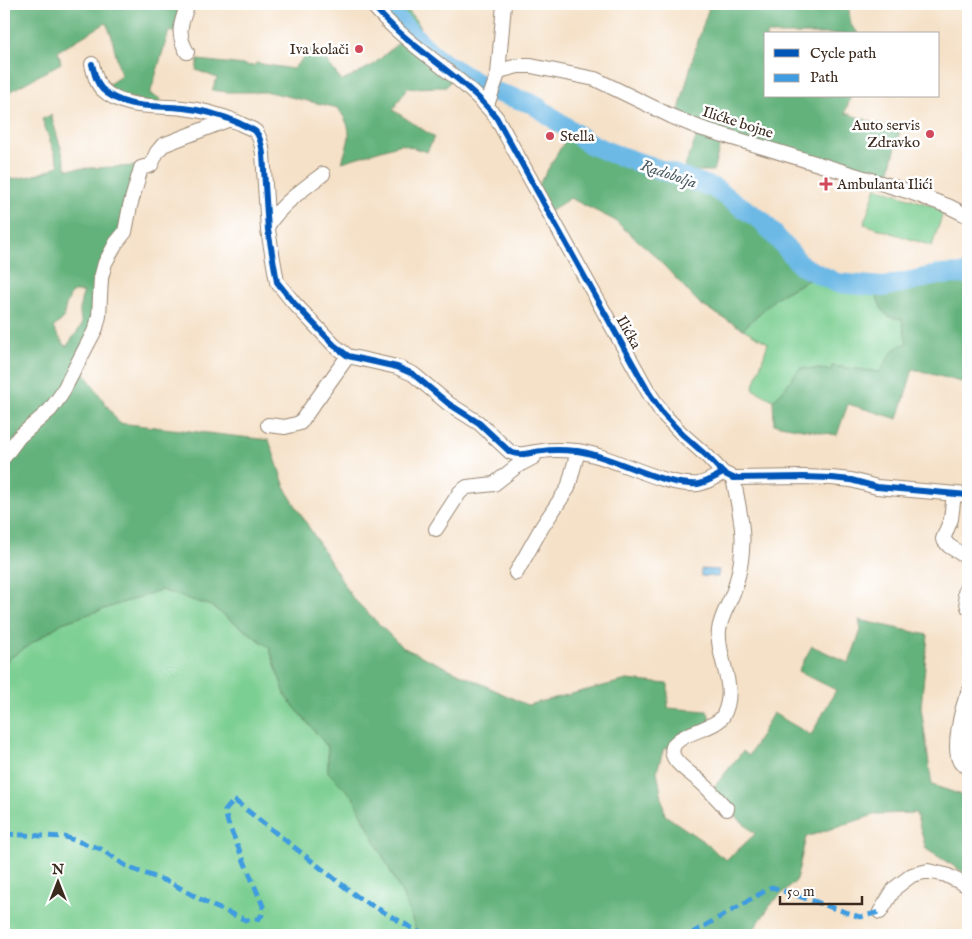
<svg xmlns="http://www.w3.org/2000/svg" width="972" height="939" font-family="'IM FELL English',serif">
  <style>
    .green { fill: #7bcf92; stroke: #5b7c58 }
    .forest { fill: #64b27c; stroke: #506e4d; fill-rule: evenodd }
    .water { fill: #6db9e6; stroke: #547282 }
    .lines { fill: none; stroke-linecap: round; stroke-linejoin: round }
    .river { stroke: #6db9e6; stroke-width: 20 }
    .street-casing { stroke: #988673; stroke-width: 16 }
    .street { stroke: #fff; stroke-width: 14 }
    .quiet { stroke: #3f9ce0; stroke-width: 5; stroke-dasharray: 10 5; stroke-linecap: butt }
    .cycleway-casing { stroke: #fff; stroke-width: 9 }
    .cycleway { stroke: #0057b8; stroke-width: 6 }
    .poi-dot { fill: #d1495b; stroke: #fff; stroke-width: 2 }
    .labels { text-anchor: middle; stroke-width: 5; stroke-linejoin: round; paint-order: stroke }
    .poi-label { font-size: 15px; fill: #3b2a1e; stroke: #fff; text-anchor: end }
    .street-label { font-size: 15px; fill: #3b2a1e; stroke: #fff }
    .water-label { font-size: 16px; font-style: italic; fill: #4c5c64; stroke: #fff }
  </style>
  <rect width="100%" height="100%" fill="#fff"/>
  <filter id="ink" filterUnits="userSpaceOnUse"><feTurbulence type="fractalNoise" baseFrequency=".02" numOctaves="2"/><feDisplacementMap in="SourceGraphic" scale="10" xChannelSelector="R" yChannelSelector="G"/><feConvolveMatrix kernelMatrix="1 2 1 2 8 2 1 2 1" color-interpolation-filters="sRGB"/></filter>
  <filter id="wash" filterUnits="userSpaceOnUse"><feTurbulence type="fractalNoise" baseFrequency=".0096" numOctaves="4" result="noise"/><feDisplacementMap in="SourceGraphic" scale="20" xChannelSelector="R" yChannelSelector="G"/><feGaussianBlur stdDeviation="1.12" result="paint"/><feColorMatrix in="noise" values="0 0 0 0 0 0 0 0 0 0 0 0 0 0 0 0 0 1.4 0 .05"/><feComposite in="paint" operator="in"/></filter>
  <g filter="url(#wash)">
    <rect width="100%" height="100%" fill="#f5e1c8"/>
    <path class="green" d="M876,187L944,210L932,246L864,224Z
      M810,279C832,290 852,291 876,292C878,300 881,313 890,317C893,318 898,318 902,319L907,344L880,372L833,366L831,370L800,368L781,393L773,400L753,389L768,343L743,329L777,297Z
      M161,590L211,606L269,647L286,697L328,747V772L353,797L403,896L418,935H4V662L62,623Z"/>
    <path class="forest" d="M4,4H188L180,34L169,31L150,94L161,99L159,106L102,89L121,76L111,34L106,23L58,51L61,63L4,95Z
      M387,4H403L421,27L418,30L391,9Z
      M710,4H848L851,25L859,34H766V96H851L845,113L900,131L886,185L723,135L713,171H683L700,128L677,118L695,50Z
      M405,37L455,75L446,87L407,88L393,110L434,137L427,152L401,144L342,162C350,136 354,131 338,108L269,92H227L212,90L217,78L196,70L198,60L254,66L256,63L293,69L311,49L320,52L342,81L373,65Z
      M51,115L67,169L137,166L101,299L78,364L119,423L269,440L286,490L352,597L402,647L527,705L627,680L668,684V708L707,711L713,725L673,748H664L657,771L665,815L710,846L718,854L727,860L755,834L710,792L743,751L749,756L773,713L811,735L836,690L798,671L812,646L849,663L861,630L859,620L928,635L921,707L932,785L968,797V875L926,849L916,813L877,814L806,837L796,881L772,903L750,935H418L403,896L353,797L328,772V747L286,697L269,647L211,606L161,590L62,623L4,662V180C21,178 44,175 59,165L42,119ZM72,292H84C79,303 79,313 82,325L66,347L53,328L63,319L66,305Z
      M569,134L580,143L603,155L717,194L738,208L753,221L781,247L810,279L777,297L743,329L701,305L651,252L614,220L570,198L549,212L536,189Z
      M945,279H968V382H961L913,369L898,419L848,404L837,435L774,424L773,400L781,393L800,368L831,370L832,366L880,372C887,361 893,344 907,344L902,319C898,318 893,318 890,317C881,313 878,300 876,292L920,282Z"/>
    <path class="water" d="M701,569L719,570L718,577L701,576Z"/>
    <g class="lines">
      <path class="river" d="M383,4L388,11L437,59L489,90L533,104L590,144L611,153L714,188L762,221L802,266L837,283L883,287L938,275L968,274"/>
    </g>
  </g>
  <g filter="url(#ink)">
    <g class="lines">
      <defs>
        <path id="street" d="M372,4C408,49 460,72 496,117L649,393L663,414L682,434L708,457L723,473L733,478L803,477L831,478L851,480L877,487L968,495
          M187,52C176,34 181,22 188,4
          M92,64C94,72 96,83 102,89C124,110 156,105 183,108C203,110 221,115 239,123C244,126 252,128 256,132C261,138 262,147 263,154L268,230L277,282L294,303L335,346L348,356L397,367L413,374L449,404L479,423L510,452C522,457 530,452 543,451C554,449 565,450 577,451C615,456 662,487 698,484C706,483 715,477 723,473
          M499,71L518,66H531L595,79L673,117L700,128L907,191L948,206L968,216
          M487,105L498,74L504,4
          M268,225C282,204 303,189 323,174
          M268,425L285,427L300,423L348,356
          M4,457L19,437L50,410L61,395L96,328L99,316L101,278L105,263L116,243L125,232L130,206L141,168L151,165L157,152L163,145L230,119
          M954,494L951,519L943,539L949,546L968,558
          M436,529L460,492L467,487L494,484L517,466L534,457
          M516,573L542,527L568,488L578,451
          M968,583L965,593L968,607
          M968,693C962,707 951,752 961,763L968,767
          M727,809C719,801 712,792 703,784C696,777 676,765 673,755C666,733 715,731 723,716C739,686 716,659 719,630C721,614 731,602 735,587C748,544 742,521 733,478
          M880,912L895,888L912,875L928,871L946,875L968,886"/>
      </defs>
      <use href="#street" class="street-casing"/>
      <use href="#street" class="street"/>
      <path class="quiet" d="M4,834L65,837L101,849L129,868L169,882L213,906L246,920L258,919L262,915L263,906L228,823L225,811L234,800L359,898L424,935
        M693,935L694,932L772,887L860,917L880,912"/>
      <defs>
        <path id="cycleway" d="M372,4C408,49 460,72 496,117L649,393L663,414L682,434L708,457L723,473L733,478L803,477L831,478L851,480L877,487L968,495
          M92,64C94,72 96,83 102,89C124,110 156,105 183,108C203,110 221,115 239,123C244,126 252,128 256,132C261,138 262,147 263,154L268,230L277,282L294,303L335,346L348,356L397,367L413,374L449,404L479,423L510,452C522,457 530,452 543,451C554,449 565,450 577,451C615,456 662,487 698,484C706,483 715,477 723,473"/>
      </defs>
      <use href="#cycleway" class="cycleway-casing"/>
      <use href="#cycleway" class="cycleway"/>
    </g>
  </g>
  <g class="poi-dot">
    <circle cx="359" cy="49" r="5"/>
    <circle cx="930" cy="134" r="5"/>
    <circle cx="550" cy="136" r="5"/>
    <path d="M823.5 176.5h5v5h5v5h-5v5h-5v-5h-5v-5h5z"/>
  </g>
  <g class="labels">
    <g class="poi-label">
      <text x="349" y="54">Iva kolači</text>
      <text x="920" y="130">Auto servis<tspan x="920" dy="17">Zdravko</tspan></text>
      <text x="560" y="141" text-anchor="start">Stella</text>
      <text x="837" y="189" text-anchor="start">Ambulanta Ilići</text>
    </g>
    <g class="street-label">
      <text transform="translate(738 122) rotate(18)" y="5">Ilićke bojne</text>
      <text transform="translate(629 332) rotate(61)" y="5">Ilićka</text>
    </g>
    <g class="water-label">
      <text transform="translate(669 173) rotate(19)" y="6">Radobolja</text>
    </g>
  </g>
  <rect width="972" height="939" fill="none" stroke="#fff" stroke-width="20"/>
  <rect x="764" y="32" width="175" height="65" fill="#ffffff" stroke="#b1aaa5"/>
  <rect x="774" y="49" width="25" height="8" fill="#0057b8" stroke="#b1aaa5"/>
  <text x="810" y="58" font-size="15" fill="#3b2a1e">Cycle path</text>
  <rect x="774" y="74" width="25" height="8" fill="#3f9ce0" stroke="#b1aaa5"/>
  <text x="810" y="82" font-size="15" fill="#3b2a1e">Path</text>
  <g transform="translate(58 882)" stroke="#ffffff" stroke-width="4" paint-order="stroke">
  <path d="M0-4L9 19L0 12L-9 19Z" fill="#3b2a1e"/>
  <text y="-8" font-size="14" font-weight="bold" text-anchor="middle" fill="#3b2a1e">N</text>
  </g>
  <path d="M780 896v8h82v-8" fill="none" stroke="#3b2a1e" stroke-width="2.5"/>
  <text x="787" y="896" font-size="15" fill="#3b2a1e" stroke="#ffffff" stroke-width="4" paint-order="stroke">50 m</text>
</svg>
